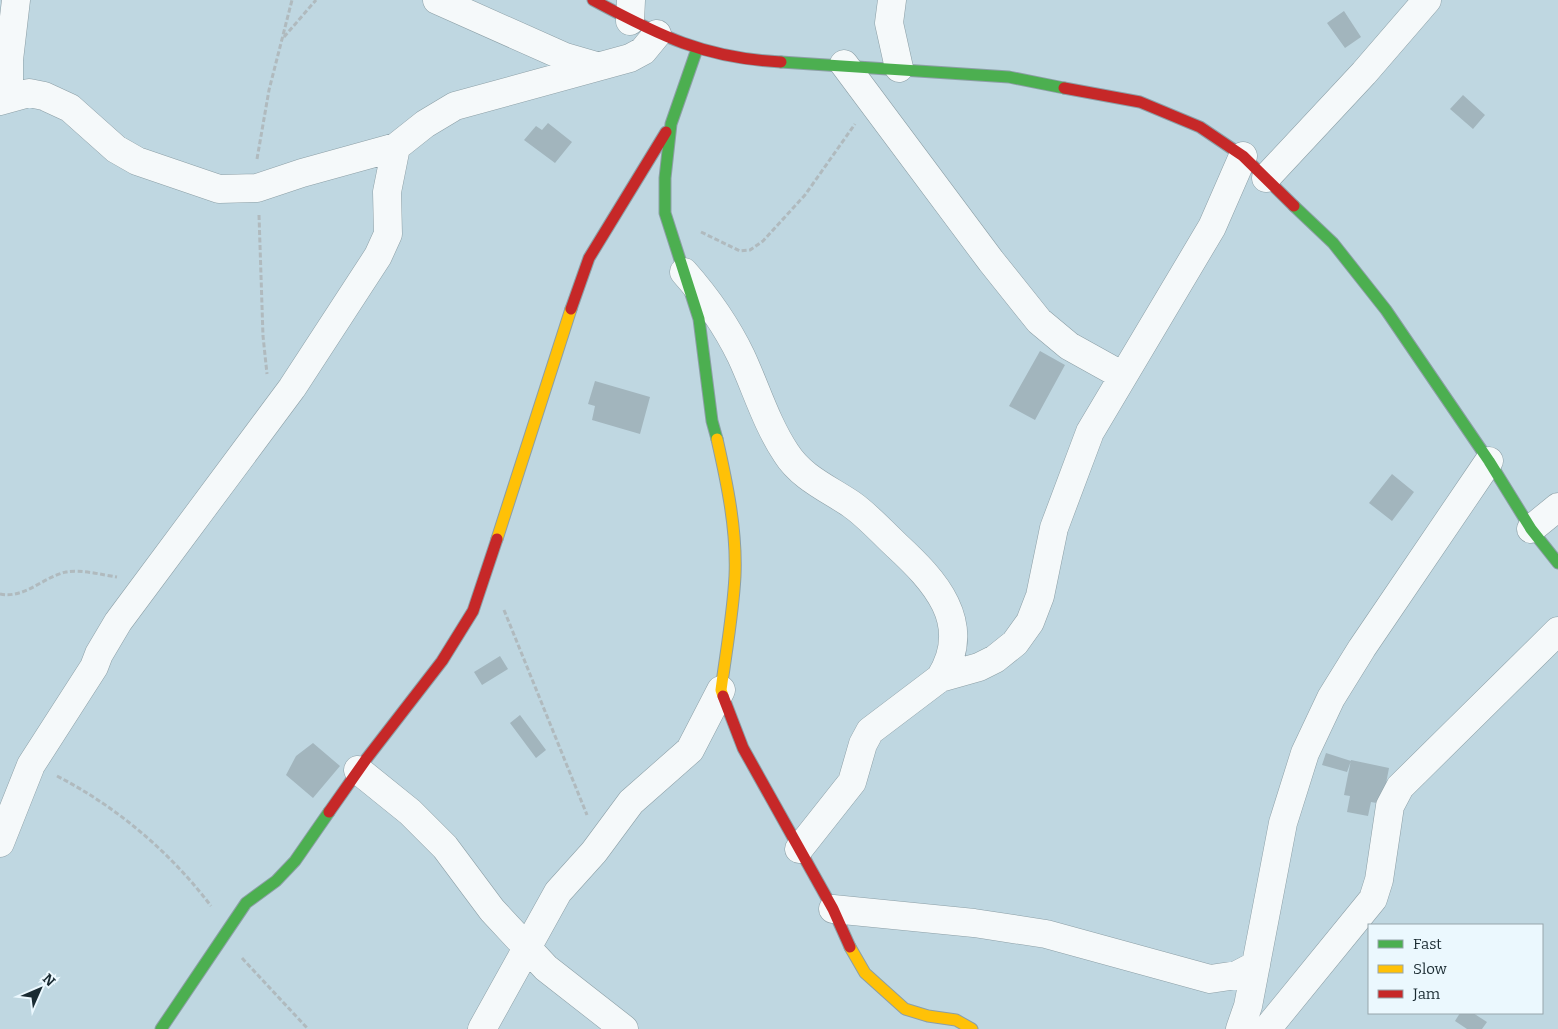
<svg xmlns="http://www.w3.org/2000/svg" width="1558" height="1029" font-family="Bitter,serif">
  <style>
    .building { fill: #a2b5bd }
    .lines { fill: none; stroke-linecap: round; stroke-linejoin: round }
    .street-casing { stroke: #8c9fa6; stroke-width: 29 }
    .fast-casing { stroke: #8c9fa6; stroke-width: 13 }
    .slow-casing { stroke: #8c9fa6; stroke-width: 13 }
    .jam-casing { stroke: #8c9fa6; stroke-width: 13 }
    .path { stroke: #b0babe; stroke-width: 3; stroke-dasharray: 5 2.5; stroke-linecap: butt }
    .street { stroke: #f5f9fa; stroke-width: 28 }
    .fast { stroke: #4caf50; stroke-width: 11 }
    .slow { stroke: #ffc107; stroke-width: 11 }
    .jam { stroke: #c62828; stroke-width: 11 }
  </style>
  <rect width="100%" height="100%" fill="#bfd7e1"/>
  <path class="building" d="M1344,11L1361,37L1345,48L1327,23Z
    M1463,95L1485,115L1473,129L1450,109Z
    M548,123L572,142L555,163L524,140L536,126L542,130Z
    M1040,351L1065,365L1035,420L1009,406Z
    M595,381L650,397L640,434L592,420L595,406L588,404Z
    M1392,474L1414,492L1392,521L1369,503Z
    M500,656L508,669L482,685L474,672Z
    M520,715L546,750L536,758L510,723Z
    M313,743L340,766L313,798L286,775L296,756Z
    M1326,753L1351,761L1347,772L1322,765Z
    M1351,760L1389,768L1382,804L1371,802L1368,816L1347,812L1350,796L1344,795Z
    M1460,1013H1473L1487,1022L1482,1029H1467L1455,1021Z"/>
  <g class="lines">
    <defs>
      <path id="street" d="M437,0L565,57L596,66
        M892,0L889,23L899,68
        M630,21L631,0
        M844,64L991,261L1039,321L1069,346L1123,376
        M9,98V60L16,0
        M0,101L29,93L44,96L70,108L116,149L137,161L219,189L257,188L302,173L396,147L425,124L455,106L630,58L643,51L657,34
        M1266,178L1364,73L1427,0
        M684,272C707,298 726,325 741,356C756,388 766,423 786,453C801,477 827,488 851,504C867,515 881,531 896,545C934,580 975,623 940,678L870,731L863,744L852,782L799,849
        M1531,529L1558,507
        M940,678L979,667L995,659L1015,643L1030,622L1040,596L1054,528L1090,432L1212,227L1243,156
        M358,770L410,812L445,847L492,910L546,968L624,1029
        M0,843L31,765L94,667L99,654L118,622L292,388L378,256L388,234L387,192L396,147
        M833,909L974,923L1046,934L1210,979L1237,975L1256,965
        M482,1029L558,892L594,852L631,802L690,750L721,690
        M1240,1029L1248,1006L1283,823L1305,753L1331,698L1362,648L1489,461
        M1267,1029L1373,899L1379,880L1390,806L1400,787L1558,631"/>
      <path id="fast" d="M697,49L671,124L665,178V213L699,319L712,421L717,439
        M781,62L1009,77L1064,88
        M1294,206L1333,243L1386,310L1489,461L1531,529L1558,563
        M161,1029L246,903L276,881L295,861L329,812"/>
      <path id="slow" d="M717,439C727,483 737,530 735,576C733,614 726,652 721,690L723,696
        M497,539L571,309
        M850,947L865,973L905,1009L928,1016L956,1020L972,1029"/>
      <path id="jam" d="M593,0C660,36 704,58 781,62
        M1064,88L1140,102L1200,127L1243,156L1294,206
        M571,309L589,258L666,132
        M723,696L743,748L833,909L850,947
        M329,812L367,758L442,661L473,611L497,539"/>
    </defs>
    <use href="#street" class="street-casing"/>
    <use href="#fast" class="fast-casing"/>
    <use href="#slow" class="slow-casing"/>
    <use href="#jam" class="jam-casing"/>
    <path class="path" d="M284,37L316,0
      M257,159L269,90L292,0
      M259,215L263,336L267,374
      M701,232L740,251L750,250L763,241L805,195L855,124
      M0,594C25,599 43,577 66,572C80,569 103,575 117,577
      M504,610L587,815
      M57,776C117,807 170,852 211,906
      M242,958L308,1029"/>
    <use href="#street" class="street"/>
    <use href="#fast" class="fast"/>
    <use href="#slow" class="slow"/>
    <use href="#jam" class="jam"/>
  </g>
  <rect x="1368" y="924" width="175" height="90" fill="#ebf8fe" stroke="#97a6ac"/>
  <rect x="1378" y="940" width="25" height="8" fill="#4caf50" stroke="#97a6ac"/>
  <text x="1413" y="949" font-size="15" fill="#1a2b32">Fast</text>
  <rect x="1378" y="965" width="25" height="8" fill="#ffc107" stroke="#97a6ac"/>
  <text x="1413" y="974" font-size="15" fill="#1a2b32">Slow</text>
  <rect x="1378" y="990" width="25" height="8" fill="#c62828" stroke="#97a6ac"/>
  <text x="1413" y="999" font-size="15" fill="#1a2b32">Jam</text>
  <g transform="translate(40 989) rotate(45)" stroke="#ebf8fe" stroke-width="4" paint-order="stroke">
  <path d="M0-4L9 19L0 12L-9 19Z" fill="#1a2b32"/>
  <text y="-8" font-size="14" font-weight="bold" text-anchor="middle" fill="#1a2b32">N</text>
  </g>
</svg>
